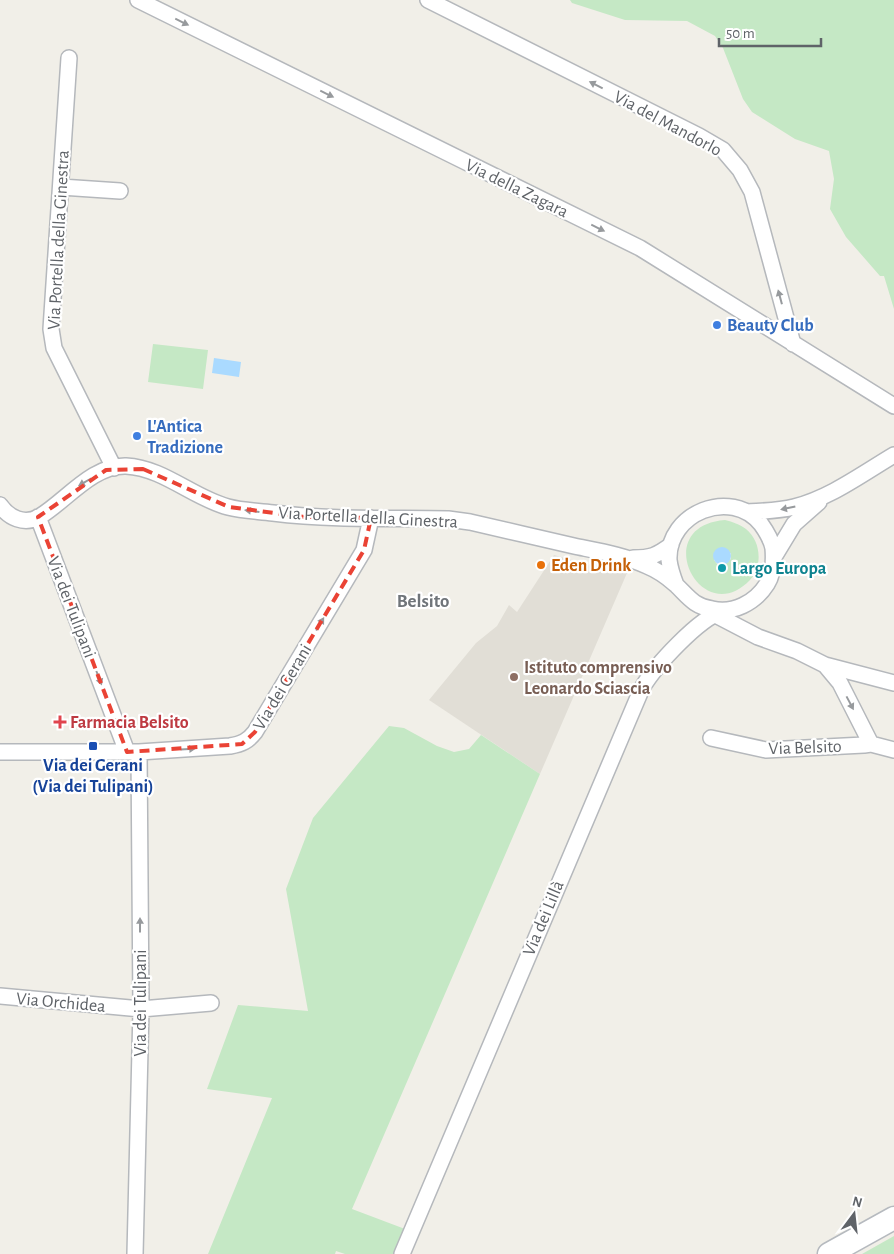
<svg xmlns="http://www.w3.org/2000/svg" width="894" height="1254" font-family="'Alegreya Sans',sans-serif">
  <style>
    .education { fill: #e1ded6 }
    .green { fill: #c5e8c5; fill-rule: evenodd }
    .water { fill: #aadaff }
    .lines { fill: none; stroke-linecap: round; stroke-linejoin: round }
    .minor-casing { stroke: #b5b8bc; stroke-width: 18 }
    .secondary-casing { stroke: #b6babf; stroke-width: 25 }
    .minor { stroke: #fff; stroke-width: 15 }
    .secondary { stroke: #fff; stroke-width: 22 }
    .oneway { fill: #979a9d }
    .marked { fill: none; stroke: #ea4335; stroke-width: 4; stroke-dasharray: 10 6; stroke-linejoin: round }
    .shop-dot { fill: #3f7fe0; stroke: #fff; stroke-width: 2 }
    .food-dot { fill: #e8710a; stroke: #fff; stroke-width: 2 }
    .culture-dot { fill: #0f9aa8; stroke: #fff; stroke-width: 2 }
    .education-dot { fill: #8d6e63; stroke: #fff; stroke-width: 2 }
    .health-dot { fill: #e0444e; stroke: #fff; stroke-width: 2 }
    .transit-dot { fill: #1a4fb4; stroke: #fff; stroke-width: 2 }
    .labels { text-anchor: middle; stroke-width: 4.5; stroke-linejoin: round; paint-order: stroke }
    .street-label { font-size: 18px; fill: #5f6368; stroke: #fff }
    .shop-label { font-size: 18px; font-weight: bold; fill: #366cbe; stroke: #fff; text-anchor: start }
    .food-label { font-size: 18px; font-weight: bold; fill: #c56008; stroke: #fff; text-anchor: start }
    .culture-label { font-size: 18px; font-weight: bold; fill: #0d838f; stroke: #fff; text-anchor: start }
    .education-label { font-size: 18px; font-weight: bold; fill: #785e54; stroke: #fff; text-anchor: start }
    .health-label { font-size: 18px; font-weight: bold; fill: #be3a42; stroke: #fff; text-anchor: start }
    .transit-label { font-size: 18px; font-weight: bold; fill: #164399; stroke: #fff }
    .neighbourhood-label { font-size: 19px; font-weight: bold; fill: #70757a; stroke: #fff }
  </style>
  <rect width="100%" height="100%" fill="#f1efe8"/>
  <path class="education" d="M554,555L579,562V564L588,566L589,564L627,573L540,774L429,700L476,643L497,626L509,605L517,612Z"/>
  <path class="green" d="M570,0H894V309L884,276H880L846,237L830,209L834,179L829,151L795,139L752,112L743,99L723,48L715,36L687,21L625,20L572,3Z
    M153,344L208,350L203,389L148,382Z
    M725,520C733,522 739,524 746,529C761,541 763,566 750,580C701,631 648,526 725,520ZM715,552L731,553V559L722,565L717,564L714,560Z
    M389,726L404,728L437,746L454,752L469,749L481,735L540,774L352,1209L405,1229L395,1254H345L336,1251L335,1254H208L272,1098L207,1089L238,1005L308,1011L286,889L313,818Z
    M894,1236V1254H862Z"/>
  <path class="water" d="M214,358L241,362L239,377L212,373Z
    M713 556a9 9 0 1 1 18 0a9 9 0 1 1-18 0Z"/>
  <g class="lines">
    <defs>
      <path id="minor" d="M138,0L640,248L894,406
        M428,0L699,136L723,150L740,170L752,192L793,344
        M69,58L51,329L54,348L114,468
        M61,187L120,191
        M0,505C9,518 24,525 39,517C66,501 92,465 126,466C164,468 193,498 228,507C243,511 258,511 273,513C331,520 390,518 448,519L470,522C505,530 539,538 574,546C598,551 624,555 647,566C657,570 667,577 675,584C688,596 693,606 712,609C733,614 755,603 767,584C774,573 774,560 773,548C771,539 766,531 761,524C731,487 667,513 669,560C670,569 673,577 676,585
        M747,512C762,511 778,511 794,507C830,498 862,474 894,455
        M38,517L127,752
        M774,557L794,524L819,502
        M633,558C651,558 656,556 671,545
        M710,612L758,637L797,651L825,665L894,683
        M825,665L840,683L871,744
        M711,738L766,750L864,745L871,744L894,750
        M0,752H139L230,746C242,744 248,741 255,732L364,550L371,518
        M0,996L141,1009L211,1003
        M135,1254L141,1009L139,752
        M402,1254L642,688C655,666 699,618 723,611"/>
      <path id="secondary" d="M829,1254L894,1218"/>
    </defs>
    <use href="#minor" class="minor-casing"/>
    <use href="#secondary" class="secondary-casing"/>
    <use href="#minor" class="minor"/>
    <use href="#secondary" class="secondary"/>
  </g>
  <defs><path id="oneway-solid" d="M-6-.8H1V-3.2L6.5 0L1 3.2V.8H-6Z" transform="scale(1.25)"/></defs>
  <g class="oneway">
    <use href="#oneway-solid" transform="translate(182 22) rotate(26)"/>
    <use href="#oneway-solid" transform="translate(596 85) rotate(-153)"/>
    <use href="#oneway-solid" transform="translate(327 94) rotate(26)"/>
    <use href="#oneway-solid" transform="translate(598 228) rotate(26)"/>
    <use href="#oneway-solid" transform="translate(780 297) rotate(-105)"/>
    <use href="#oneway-solid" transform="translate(85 482) rotate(150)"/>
    <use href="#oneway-solid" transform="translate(788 508) rotate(168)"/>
    <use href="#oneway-solid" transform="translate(252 511) rotate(-173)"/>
    <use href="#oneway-solid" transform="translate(320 624) rotate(-59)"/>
    <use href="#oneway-solid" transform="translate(99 678) rotate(69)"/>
    <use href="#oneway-solid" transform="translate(850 703) rotate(62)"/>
    <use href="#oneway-solid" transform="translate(188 749) rotate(-4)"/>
    <use href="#oneway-solid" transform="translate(140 925) rotate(-90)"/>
  </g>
  <path class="marked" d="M143,469L229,507L305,517L371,518L364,550L255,732L242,744L127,752L38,517L106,470Z"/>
  <g class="shop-dot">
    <circle cx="717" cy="325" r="5"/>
    <circle cx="137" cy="436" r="5"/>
  </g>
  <circle class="food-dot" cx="541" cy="565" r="5"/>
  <circle class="culture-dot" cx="722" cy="568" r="5"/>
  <circle class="education-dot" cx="514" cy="677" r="5"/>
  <path class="health-dot" d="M57.5 714.5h5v5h5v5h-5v5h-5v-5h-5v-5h5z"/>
  <rect class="transit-dot" x="88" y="741" width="10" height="10" rx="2.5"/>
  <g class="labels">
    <g class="street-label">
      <text transform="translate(668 123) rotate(28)" y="6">Via del Mandorlo</text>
      <text transform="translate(517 188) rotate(26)" y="6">Via della Zagara</text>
      <text transform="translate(58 240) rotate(-87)" y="6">Via Portella della Ginestra</text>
      <text transform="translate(368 517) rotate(3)" y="6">Via Portella della Ginestra</text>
      <text transform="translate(72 607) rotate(69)" y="6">Via dei Tulipani</text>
      <text transform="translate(282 687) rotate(-59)" y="6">Via dei Gerani</text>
      <text transform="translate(805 747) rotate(-2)" y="6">Via Belsito</text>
      <text transform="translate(543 918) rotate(-67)" y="6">Via dei Lillà</text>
      <text transform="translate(61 1002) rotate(5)" y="6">Via Orchidea</text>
      <text transform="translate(140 1003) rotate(-90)" y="6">Via dei Tulipani</text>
    </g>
    <g class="shop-label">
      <text x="727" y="331">Beauty Club</text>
      <text x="147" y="432">L'Antica<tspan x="147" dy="21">Tradizione</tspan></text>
    </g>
    <g class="food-label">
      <text x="551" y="571">Eden Drink</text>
    </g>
    <g class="culture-label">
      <text x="732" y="574">Largo Europa</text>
    </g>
    <g class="education-label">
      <text x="524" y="673">Istituto comprensivo<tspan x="524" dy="21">Leonardo Sciascia</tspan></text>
    </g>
    <g class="health-label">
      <text x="70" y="728">Farmacia Belsito</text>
    </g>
    <g class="transit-label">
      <text x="93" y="771">Via dei Gerani<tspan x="93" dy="21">(Via dei Tulipani)</tspan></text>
    </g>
    <g class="neighbourhood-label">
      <text x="423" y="607">Belsito</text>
    </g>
  </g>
  <g transform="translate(854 1214) rotate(15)" stroke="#ffffff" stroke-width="4" paint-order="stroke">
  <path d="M0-4L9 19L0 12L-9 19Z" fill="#5f6368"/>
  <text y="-8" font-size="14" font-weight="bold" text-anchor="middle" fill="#5f6368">N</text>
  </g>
  <path d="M719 38v8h102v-8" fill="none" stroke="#5f6368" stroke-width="2.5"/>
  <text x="726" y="38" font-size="15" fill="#5f6368" stroke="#ffffff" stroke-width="4" paint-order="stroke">50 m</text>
</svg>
